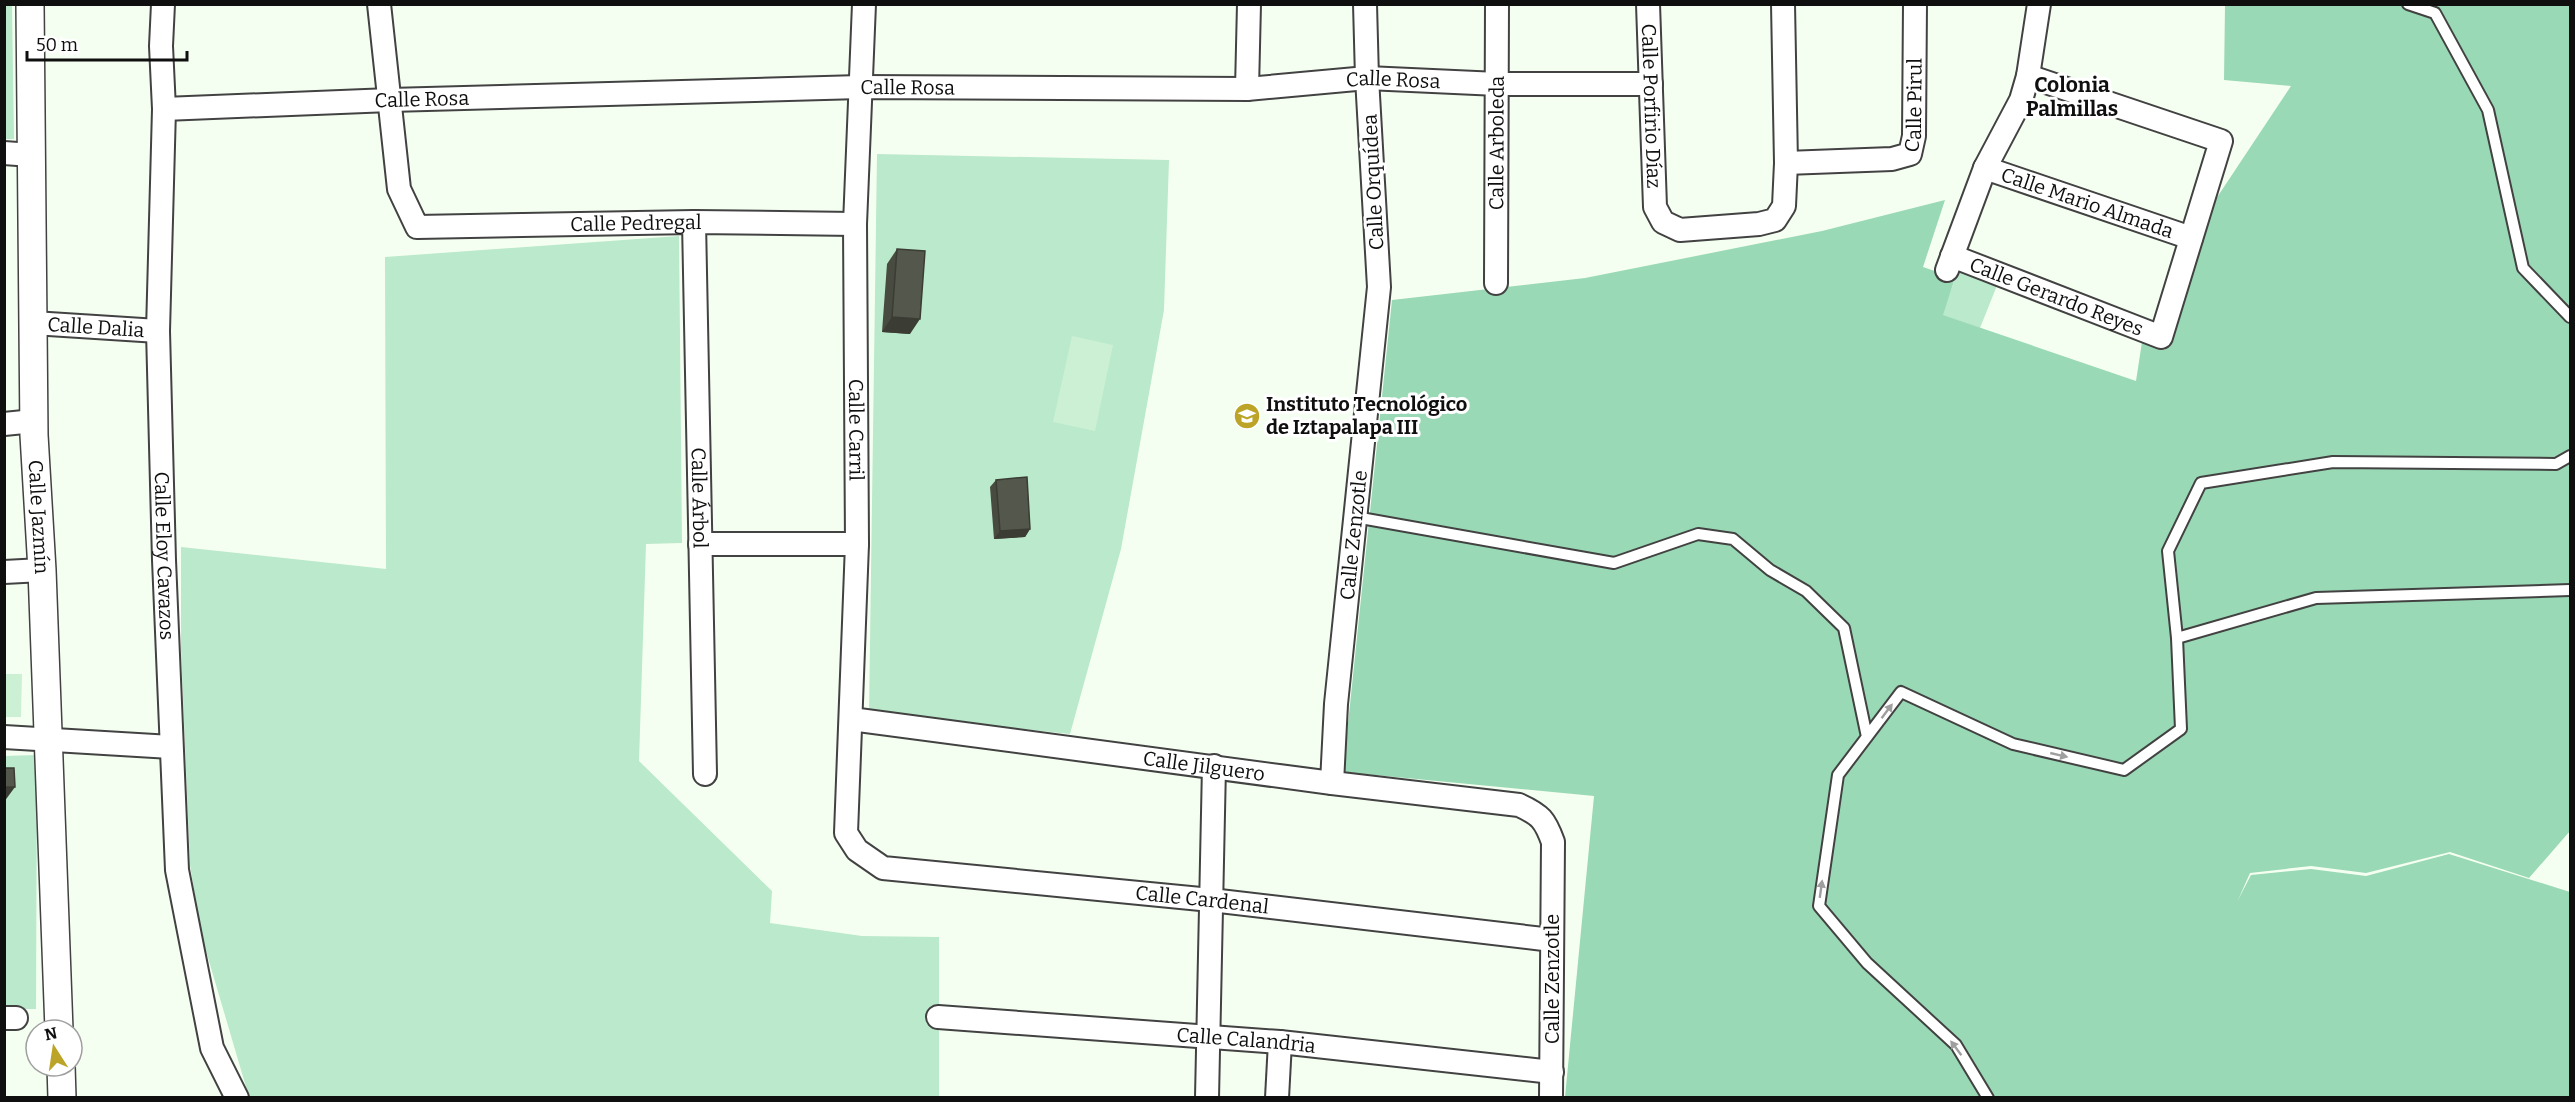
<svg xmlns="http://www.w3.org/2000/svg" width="2575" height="1102" font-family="Bitter,serif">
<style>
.green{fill:#bbe9cb}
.forest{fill:#9ad9b5}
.pitch{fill:#ccf0d4}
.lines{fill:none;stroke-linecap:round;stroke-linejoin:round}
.service-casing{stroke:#424242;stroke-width:14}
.minor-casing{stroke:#424242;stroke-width:26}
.tertiary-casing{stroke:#424242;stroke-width:30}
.service{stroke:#fff;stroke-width:10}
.minor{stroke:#fff;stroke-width:22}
.tertiary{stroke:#fff;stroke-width:27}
.wall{fill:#484b40}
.shaded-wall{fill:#3b3d34}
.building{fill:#54574b;stroke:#3b3d34;stroke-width:1.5}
.oneway{fill:#9f9f9f}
.labels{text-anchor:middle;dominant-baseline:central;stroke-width:6;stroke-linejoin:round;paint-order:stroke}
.street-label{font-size:20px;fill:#0f0f0f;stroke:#fff}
.poi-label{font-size:20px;font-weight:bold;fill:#0f0f0f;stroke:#fff;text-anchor:start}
.neighbourhood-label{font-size:21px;font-weight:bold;fill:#0f0f0f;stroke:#fff}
</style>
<rect width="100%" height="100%" fill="#f5fff1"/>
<path class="green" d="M4,5H12L14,139H5Z
M877,154L1169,160L1164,310L1121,549L1070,734L869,713Z
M679,236L682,543L646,544L639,761L772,891L770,923L862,936L939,937V1097H249L201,934L190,865L181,650V547L386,569L385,257Z
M1958,271L1998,283L1980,328L1942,315Z
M37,755L36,1009H5L4,756Z"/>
<path class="forest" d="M2225,5H2570V584L2364,595L2570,590V831L2529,878L2450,852L2366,873L2311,866L2250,873L2238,900L2251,875L2311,869L2366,876L2449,854L2570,892V1097H1565L1594,796L1343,772L1392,300L1585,278L1822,231L1945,200L1923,267L1955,278L1943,315L2136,381L2142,342L2165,350L2196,229L2291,86L2224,80Z"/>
<path class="pitch" d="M1072,336L1113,345L1095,431L1053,422Z
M5,674H22L21,717H5Z"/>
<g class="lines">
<defs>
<path id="service" d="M2408,4L2435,13L2488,110L2523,268L2570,317
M1355,517L1614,563L1698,534L1733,539L1770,570L1806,591L1844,628L1867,737
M2177,638L2168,551L2201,483L2333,462L2556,464L2570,456
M1988,1098L1956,1045L1867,963L1819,906L1838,775L1901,692L2013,744L2124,770L2181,729L2177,638L2316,598L2570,590"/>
<g id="minor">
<path id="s1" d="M163,4L161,46L164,109L158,331L164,560L177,870L212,1048L237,1098"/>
<path id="s2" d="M379,4L399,189L417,227L694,222L855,224"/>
<path id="s3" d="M864,4L855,224L857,544L846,833L857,850L883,868L1211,900L1552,940"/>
<path id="s4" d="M1648,4L1655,207L1663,222L1680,230L1759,224L1775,220L1784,206L1786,163L1783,4"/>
<path d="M1247,89L1249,4"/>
<path id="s5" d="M164,109L390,100L860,87L1247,89L1367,78L1498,84H1651"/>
<path d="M4,153L31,155"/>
<path id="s6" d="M1786,163L1892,159L1910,154L1914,136L1915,4"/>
<path id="s7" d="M1985,168L2191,238"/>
<path id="s8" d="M694,222L705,774"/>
<path id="s9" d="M1952,256L2161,337L2221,141L2028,76"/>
<path d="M1947,270L1985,168L2021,100L2028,76L2039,4"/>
<path id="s10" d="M1496,283L1497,4"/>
<path id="s11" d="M33,323L158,331"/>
<path d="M4,424L34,421"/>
<path d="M700,544H857"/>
<path d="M4,572L42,570"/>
<path id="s12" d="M851,719L1332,783L1519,805C1541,815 1545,820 1553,842L1551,1098"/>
<path d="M4,737L171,747"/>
<path id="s13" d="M1332,783L1336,704L1379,287L1367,78L1365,4"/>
<path id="s14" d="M938,1017L1280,1042L1552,1072"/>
<path d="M4,1018H16"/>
<path d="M1207,1098L1214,766"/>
<path d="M1277,1098L1280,1042"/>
</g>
<g id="tertiary">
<path id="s15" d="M30,4L34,435L42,570L59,1030"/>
<path d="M61,1066L62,1098"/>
</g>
</defs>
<use href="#service" class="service-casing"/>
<use href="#minor" class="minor-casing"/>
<use href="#tertiary" class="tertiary-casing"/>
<use href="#service" class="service"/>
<use href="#minor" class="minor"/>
<use href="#tertiary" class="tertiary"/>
</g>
<path class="wall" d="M897,249L910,334L882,332L887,264Z
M996,480L1030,529L1025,537L994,539L990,487Z"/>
<path class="shaded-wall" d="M892,317L920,319L910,334L882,332Z
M1030,529L1025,537L994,539L1000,531Z
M4,787H15L4,802Z"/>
<path class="building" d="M897,249L925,251L920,319L892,317Z
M1027,477L1030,529L1000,531L996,480Z
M4,768H14L15,787H4Z"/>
<defs><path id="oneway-solid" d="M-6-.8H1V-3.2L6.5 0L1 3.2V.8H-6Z" transform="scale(1.5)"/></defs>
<g class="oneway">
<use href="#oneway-solid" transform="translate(1887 711) rotate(-53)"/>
<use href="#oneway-solid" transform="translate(2059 755) rotate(13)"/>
<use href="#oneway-solid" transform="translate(1821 889) rotate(-82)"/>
<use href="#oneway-solid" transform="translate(1956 1048) rotate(-127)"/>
</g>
<defs>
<symbol id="school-disc" viewBox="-11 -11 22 22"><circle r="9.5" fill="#bca429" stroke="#fff"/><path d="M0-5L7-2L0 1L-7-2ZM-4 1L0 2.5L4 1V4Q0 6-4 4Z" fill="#fff"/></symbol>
</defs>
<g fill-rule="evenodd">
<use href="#school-disc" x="1232" y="401" width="30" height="30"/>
</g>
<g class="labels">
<g class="street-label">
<text stroke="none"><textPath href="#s5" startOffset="1230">Calle Rosa</textPath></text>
<text stroke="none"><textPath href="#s5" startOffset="744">Calle Rosa</textPath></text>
<text stroke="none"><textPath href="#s5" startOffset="258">Calle Rosa</textPath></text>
<text stroke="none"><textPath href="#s6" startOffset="174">Calle Pirul</textPath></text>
<text stroke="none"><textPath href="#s4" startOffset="102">Calle Porfirio Díaz</textPath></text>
<text stroke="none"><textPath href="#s10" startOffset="140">Calle Arboleda</textPath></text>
<text transform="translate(1373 182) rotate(-93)">Calle Orquídea</text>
<text stroke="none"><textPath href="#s7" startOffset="108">Calle Mario Almada</textPath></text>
<text stroke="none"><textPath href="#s2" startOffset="447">Calle Pedregal</textPath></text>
<text stroke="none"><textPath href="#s9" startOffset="112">Calle Gerardo Reyes</textPath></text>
<text stroke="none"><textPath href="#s11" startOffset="63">Calle Dalia</textPath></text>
<text stroke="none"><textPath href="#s3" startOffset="426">Calle Carril</textPath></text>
<text stroke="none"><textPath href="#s8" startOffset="276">Calle Árbol</textPath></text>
<text stroke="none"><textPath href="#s15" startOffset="513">Calle Jazmín</textPath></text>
<text stroke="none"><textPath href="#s13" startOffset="249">Calle Zenzotle</textPath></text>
<text stroke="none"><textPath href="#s1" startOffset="552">Calle Eloy Cavazos</textPath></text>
<text stroke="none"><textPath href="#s12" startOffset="356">Calle Jilguero</textPath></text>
<text stroke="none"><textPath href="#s3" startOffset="1202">Calle Cardenal</textPath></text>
<text transform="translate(1552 979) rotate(-90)">Calle Zenzotle</text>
<text stroke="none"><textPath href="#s14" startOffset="309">Calle Calandria</textPath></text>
</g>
<g class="poi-label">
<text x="1266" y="404">Instituto Tecnológico<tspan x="1266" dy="23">de Iztapalapa III</tspan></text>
</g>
<g class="neighbourhood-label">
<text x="2072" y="85">Colonia<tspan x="2072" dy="24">Palmillas</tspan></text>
</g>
</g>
<rect width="2575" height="1102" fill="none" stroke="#0f0f0f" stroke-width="12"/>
<g transform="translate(54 1048) rotate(348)"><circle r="28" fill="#ffffff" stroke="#9f9f9f" stroke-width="1.5"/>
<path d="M0-4.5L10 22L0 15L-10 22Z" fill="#bca429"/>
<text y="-9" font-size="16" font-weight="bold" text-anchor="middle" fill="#0f0f0f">N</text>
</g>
<path d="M27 51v9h160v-9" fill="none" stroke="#0f0f0f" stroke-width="3"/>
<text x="36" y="51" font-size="18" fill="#0f0f0f" stroke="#ffffff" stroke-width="4.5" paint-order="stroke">50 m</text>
</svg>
